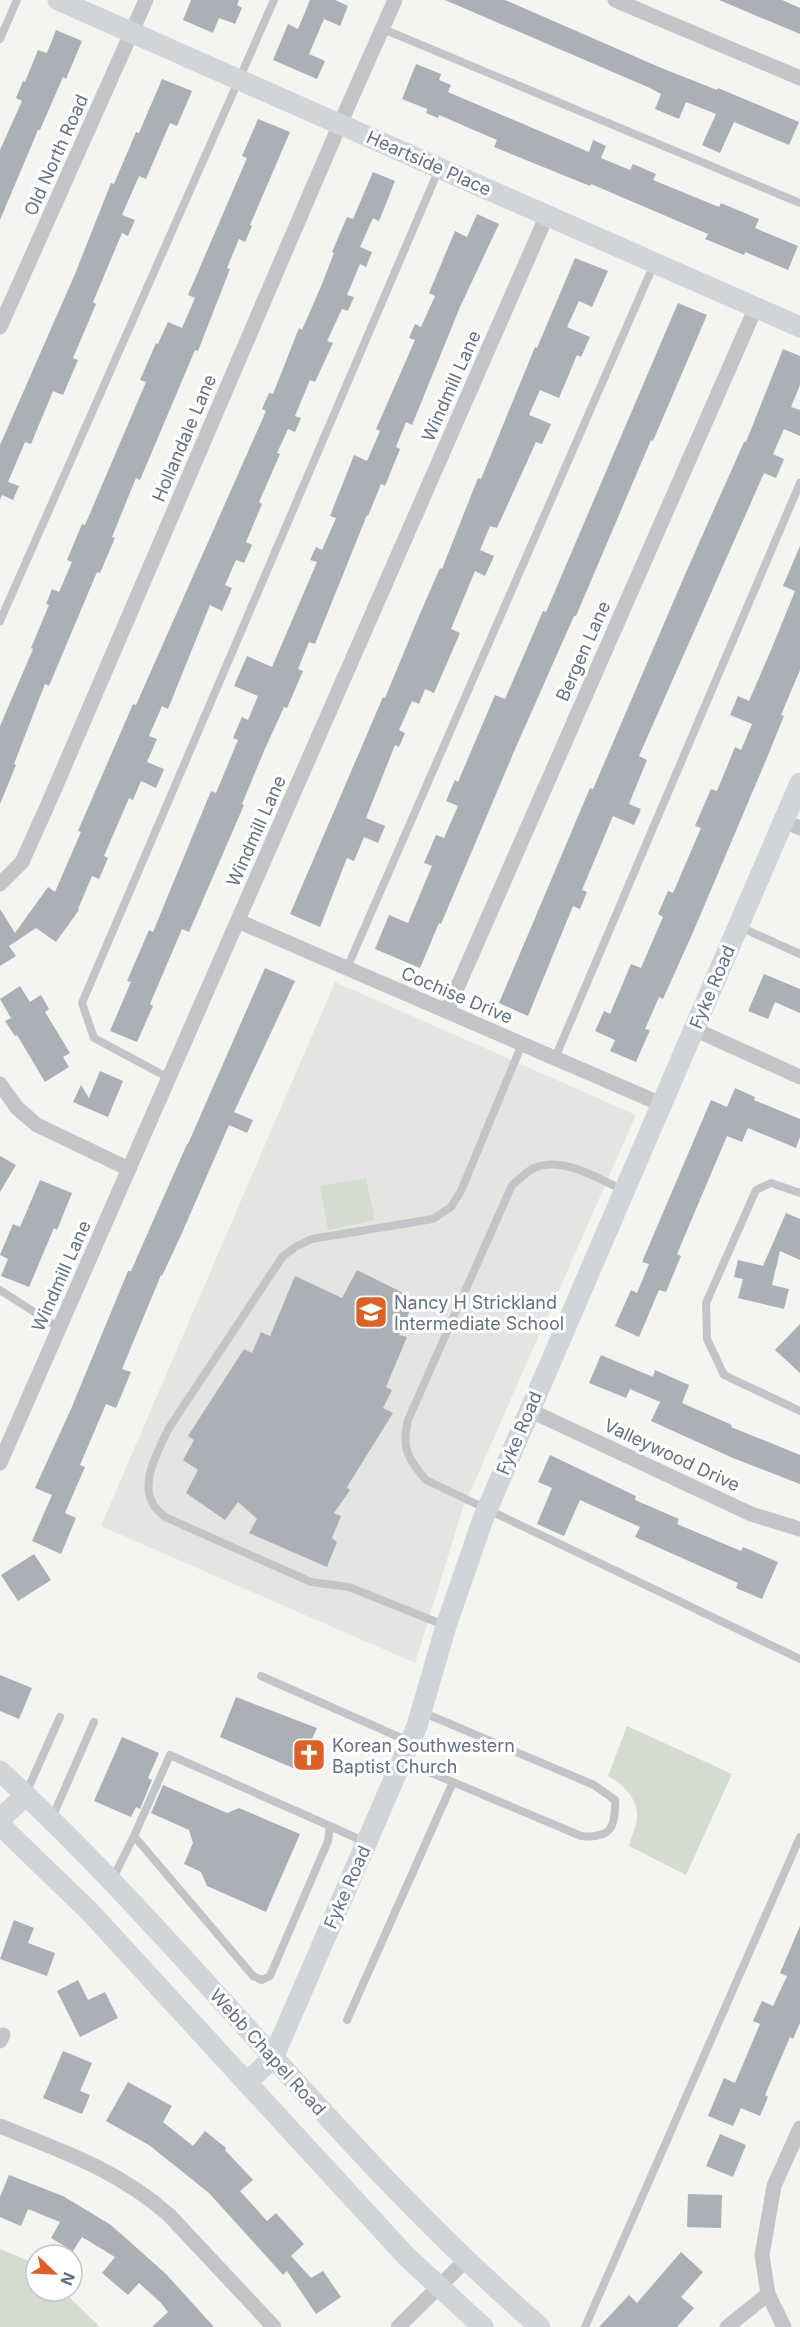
<svg xmlns="http://www.w3.org/2000/svg" width="800" height="2327" font-family="Inter,sans-serif">
<style>
.built{fill:#e4e5e3}
.green{fill:#d4dbd1}
.building{fill:#aab0b6}
.lines{fill:none;stroke-linecap:round;stroke-linejoin:round}
.lane{stroke:#c2c4c8;stroke-width:8}
.street{stroke:#c2c4c8;stroke-width:15}
.secondary{stroke:#d1d5da;stroke-width:21}
.labels{text-anchor:middle;dominant-baseline:central;stroke-width:6;stroke-linejoin:round;paint-order:stroke}
.street-label{font-size:18px;fill:#647180;stroke:#fff}
.poi-label{font-size:18px;fill:#647180;stroke:#fff;text-anchor:start}
</style>
<rect width="100%" height="100%" fill="#f4f4f0"/>
<path class="built" d="M335,982L636,1115L463,1508L415,1663L101,1526Z"/>
<path class="green" d="M366,1178L375,1220L328,1230L320,1186Z
M627,1726L732,1774L686,1875L629,1846C631,1837 638,1823 637,1813C636,1797 622,1783 608,1776Z
M0,2249L36,2264V2291H63L100,2327H0Z"/>
<path class="building" d="M191,0H239L237,5L242,8L235,24L219,18L213,33L183,20Z
M310,0H335L348,6L340,26L324,19L309,54L325,61L317,79L273,60L288,24L298,29Z
M445,0H505L659,67L717,90L718,88L799,122L789,145L734,122L720,153L702,145L716,114L686,102L679,119L655,109L661,94L650,88Z
M719,0H782L800,8V34Z
M56,30L82,41L66,79L63,77L40,130H38L0,220V150L22,101L16,98L23,81L25,82L38,50L47,53Z
M416,64L441,74L439,80L451,85L448,92L589,152L593,140L606,146L601,158L630,170L633,164L656,174L653,180L719,207L721,203L759,219L755,228L798,246L788,270L745,252L744,255L705,239L708,234L591,184L590,186L494,147L497,140L439,115L438,118L426,113L427,109L402,99Z
M162,79L192,91L177,126L170,123L146,179L139,176L122,215L135,220L128,236L122,233L93,302L96,304L73,358L78,360L63,395L53,391L31,444L25,442L8,482L19,486L13,500L2,495L0,500V445L75,274L111,183L114,184L136,132L139,133Z
M258,119L290,132L250,225L252,226L245,242L239,239L227,268L230,269L198,351L195,350L140,480L136,478L112,537L115,538L100,573L97,572L49,686L45,684L14,764L16,765L0,804V726L33,649L31,648L49,605L46,604L52,589L59,592L72,562L67,560L82,524L85,525L146,382L140,380L156,343L158,344L168,322L182,328L195,298L188,295L247,158L242,156Z
M373,172L395,181L379,221L373,218L360,247L372,252L366,267L360,264L347,295L354,297L348,311L342,309L327,341L333,343L315,382L310,380L295,416L301,418L295,432L288,429L277,453L280,454L259,502L262,504L246,542L252,545L244,563L236,560L225,585L232,588L222,611L210,605L168,709L162,706L149,736L157,739L147,762L164,769L156,788L141,781L133,800L129,798L104,856L108,858L99,879L92,876L78,909L79,910L56,942L36,928L9,946L16,956L0,966V909L15,933L48,887L55,892L81,832L78,831L133,704L136,705L266,411L262,409L269,393L273,394L299,328L302,330L322,284L334,253L332,252L347,217L353,219Z
M477,214L499,224L460,307L412,425L406,422L396,447L400,449L385,486L381,484L368,516L367,515L315,644L309,642L298,669L303,671L287,708L284,707L264,751L242,804L244,805L189,932L182,929L150,1004L153,1006L137,1042L110,1031L131,982L127,981L149,930L153,932L211,791L216,793L238,740L233,738L242,717L248,720L258,696L234,686L247,656L272,667L317,562L310,560L316,547L322,550L336,518L330,516L354,455L367,461L380,431L376,429L415,340L409,338L415,324L421,327L435,296L429,293L455,231L467,237Z
M575,258L608,271L592,307L579,301L567,327L590,337L581,357L577,355L559,398L540,390L529,415L551,424L542,444L536,442L497,528L490,526L480,550L494,556L485,576L475,571L451,629L460,633L434,693L425,689L419,704L412,701L399,730L405,733L399,747L395,745L366,818L385,826L378,843L364,837L354,861L347,858L320,927L290,914L383,697L385,698L419,616L440,568L442,569L478,478L481,479L535,347L537,348Z
M678,303L707,315L653,441L651,440L576,616H574L516,747L441,924L439,923L420,968L375,949L389,915L408,923L432,866L424,863L436,835L444,838L458,806L446,801L455,780L458,782L495,695L505,699L543,611L546,612Z
M783,349L800,356V385L791,407L800,410V436L784,429L773,454L784,459L776,478L764,473L639,756L647,760L629,804L641,809L634,825L613,816L582,890L587,892L580,909L573,906L528,1016L499,1003L590,788L593,789L612,745L687,570L744,442H746Z
M800,546V670L781,715L784,716L766,760L694,930L663,999L659,997L645,1029L650,1030L636,1062L610,1051L615,1040L595,1031L604,1011L610,1014L631,964L641,968L663,917L658,914L668,891L673,893L701,828L695,826L711,789L717,791L735,747L741,750L752,724L730,715L738,696L749,701L771,650L795,591L783,586Z
M265,968L295,981L234,1112L253,1120L247,1133L229,1125L182,1233L162,1276L161,1275L122,1369L131,1372L116,1408L106,1404L80,1465L85,1467L65,1513L76,1518L61,1554L32,1541L52,1495L35,1488L71,1409L128,1271H131L187,1144H188Z
M764,974L800,989V1013L775,1002L768,1019L748,1011Z
M20,986L30,1002L41,995L49,1009L45,1012L70,1053L63,1057L69,1067L45,1082L17,1035L15,1036L5,1021L11,1018L0,999Z
M100,1071L123,1081L108,1117L73,1102L81,1085L89,1098Z
M735,1088L755,1097L754,1100L800,1119V1137L796,1148L748,1128L742,1142L727,1136L677,1254L681,1256L666,1292L659,1290L639,1337L615,1326L631,1290L637,1293L649,1264L642,1262L711,1100L727,1107Z
M0,1156L16,1165L0,1192Z
M40,1180L72,1193L57,1230L54,1228L29,1287L1,1276L8,1259L0,1255L13,1224L20,1227Z
M786,1213L800,1219V1260L780,1251L772,1285L789,1289L784,1309L738,1298L743,1279L734,1277L738,1260L763,1266Z
M357,1270L415,1299L399,1335L407,1337L386,1387L392,1390L383,1408L393,1413L347,1487L350,1490L334,1513L341,1516L332,1538L337,1542L327,1567L249,1533L257,1519L238,1502L225,1520L186,1493L198,1470L183,1460L194,1440L188,1436L244,1349L252,1353L261,1332L270,1336L295,1276L342,1298Z
M800,1324V1373L775,1350Z
M601,1355L653,1377L655,1370L689,1385L682,1403L732,1425L731,1427L800,1455V1484L733,1458L651,1421L660,1402L630,1389L626,1398L589,1383Z
M550,1455L636,1496L635,1500L679,1519L677,1524L741,1551L743,1547L778,1562L762,1599L736,1588L738,1583L635,1537L640,1527L580,1500L564,1536L537,1524L552,1488L538,1482Z
M34,1554L51,1580L18,1601L1,1575Z
M0,1675L32,1688L19,1719L0,1711Z
M236,1697L317,1728L298,1770L220,1737Z
M122,1737L159,1753L148,1778L152,1780L140,1809L136,1807L131,1817L94,1801Z
M163,1785L227,1813L239,1808L300,1834L266,1912L207,1886L201,1872L184,1864L193,1843L189,1830L151,1813Z
M14,1920L34,1928L28,1943L55,1953L47,1976L0,1959Z
M800,1926V2023L793,2039L790,2037L765,2095L768,2097L760,2116L741,2108L733,2126L708,2116L724,2078L735,2083L760,2024L753,2021L762,2001L773,2006L787,1976L780,1973Z
M78,1980L88,2000L105,1992L118,2018L80,2037L57,1991Z
M63,2051L92,2063L80,2091L90,2095L82,2114L43,2098Z
M128,2082L172,2106L163,2122L193,2146L205,2131L226,2148L225,2150L253,2180L240,2191L267,2221L276,2213L304,2244L291,2256L311,2278L323,2271L341,2297L316,2314L287,2271L283,2275L209,2193L149,2145L106,2121Z
M720,2134L746,2145L733,2177L706,2166Z
M9,2175L63,2196L111,2225L166,2274L214,2327H152L168,2312L160,2302L139,2283L128,2295L102,2273L115,2257L82,2237L73,2251L51,2238L60,2222L28,2209L21,2226L0,2217V2197Z
M688,2194L722,2195L721,2228L687,2227Z
M681,2252L703,2272L681,2297L694,2308L677,2327H599L629,2295L637,2303Z"/>
<g class="lines">
<path class="lane" d="M383,29L800,203
M0,39L17,0
M0,621L274,0
M740,927L800,954
M347,968L654,264
M555,1058L800,483
M169,1078L94,1038L82,1003L439,169
M623,1190C597,1178 564,1156 534,1168C527,1171 519,1180 512,1185L408,1420C401,1448 408,1459 426,1480L800,1659
M800,1193L771,1183L756,1190L706,1303L707,1339L724,1375L800,1411
M0,1290L59,1328
M444,1625L349,1587L311,1582L165,1517C161,1513 154,1508 152,1502C141,1479 159,1449 169,1428L283,1256L297,1246L312,1239L433,1219L451,1207L461,1191L522,1044
M261,1676L408,1741
M403,1761L581,1836C610,1839 616,1828 615,1800L594,1785L422,1712
M26,1793L60,1717
M52,1818L94,1722
M330,1826L365,1842
M112,1880L134,1836L170,1755L330,1826L328,1841L270,1976L262,1980L253,1976L134,1836
M347,2020L453,1782
M585,2327L800,1837"/>
<path class="street" d="M615,0L800,78
M0,327L146,0
M784,821L800,828
M0,884L22,862L49,802L340,124L395,0
M238,921L661,1104
M447,1011L756,307
M694,1029L800,1077
M0,1084L17,1108L37,1125L129,1169
M529,1410L751,1514L800,1529
M0,1463L547,215
M0,2041L3,2035
M0,2126C62,2151 118,2170 169,2215L274,2327
M398,2327L466,2260
M727,2327L768,2294
M784,2327L768,2294L762,2255L774,2186L800,2128"/>
<path class="secondary" d="M58,0L800,327
M0,1771C190,1946 344,2158 540,2327
M0,1819L26,1795
M0,1825L90,1912L407,2257L483,2327
M247,2082L273,2058L417,1726L446,1626L483,1519L800,783"/>
</g>
<defs>
<symbol id="school-square" viewBox="-11 -11 22 22"><rect x="-9" y="-9" width="18" height="18" rx="4" fill="#dd6127" stroke="#fff"/><path d="M0-5L7-2L0 1L-7-2ZM-4 1L0 2.5L4 1V4Q0 6-4 4Z" fill="#fff"/></symbol>
<symbol id="church-square" viewBox="-11 -11 22 22"><rect x="-9" y="-9" width="18" height="18" rx="4" fill="#dd6127" stroke="#fff"/><path d="M-1.2-6h2.4v3.5h3.3v2.4h-3.3V6h-2.4V-.1h-3.3v-2.4h3.3Z" fill="#fff"/></symbol>
</defs>
<g fill-rule="evenodd">
<use href="#school-square" x="352" y="1293" width="38" height="38"/>
<use href="#church-square" x="290" y="1736" width="38" height="38"/>
</g>
<g class="labels">
<g class="street-label">
<text transform="translate(56 155) rotate(-66)">Old North Road</text>
<text transform="translate(429 163) rotate(24)">Heartside Place</text>
<text transform="translate(451 386) rotate(-66)">Windmill Lane</text>
<text transform="translate(184 438) rotate(-67)">Hollandale Lane</text>
<text transform="translate(583 651) rotate(-66)">Bergen Lane</text>
<text transform="translate(256 831) rotate(-66)">Windmill Lane</text>
<text transform="translate(712 987) rotate(-67)">Fyke Road</text>
<text transform="translate(457 995) rotate(23)">Cochise Drive</text>
<text transform="translate(61 1276) rotate(-66)">Windmill Lane</text>
<text transform="translate(519 1433) rotate(-67)">Fyke Road</text>
<text transform="translate(672 1455) rotate(25)">Valleywood Drive</text>
<text transform="translate(347 1887) rotate(-66)">Fyke Road</text>
<text transform="translate(268 2052) rotate(48)">Webb Chapel Road</text>
</g>
<g class="poi-label">
<text x="394" y="1302">Nancy H Strickland<tspan x="394" dy="21">Intermediate School</tspan></text>
<text x="332" y="1745">Korean Southwestern<tspan x="332" dy="21">Baptist Church</tspan></text>
</g>
</g>
<g transform="translate(54 2273) rotate(113)"><circle r="28" fill="#ffffff" stroke="#c1c6cc" stroke-width="1.5"/>
<path d="M0-4.5L10 22L0 15L-10 22Z" fill="#dd6127"/>
<text y="-9" font-size="16" font-weight="bold" text-anchor="middle" fill="#647180">N</text>
</g>
</svg>
